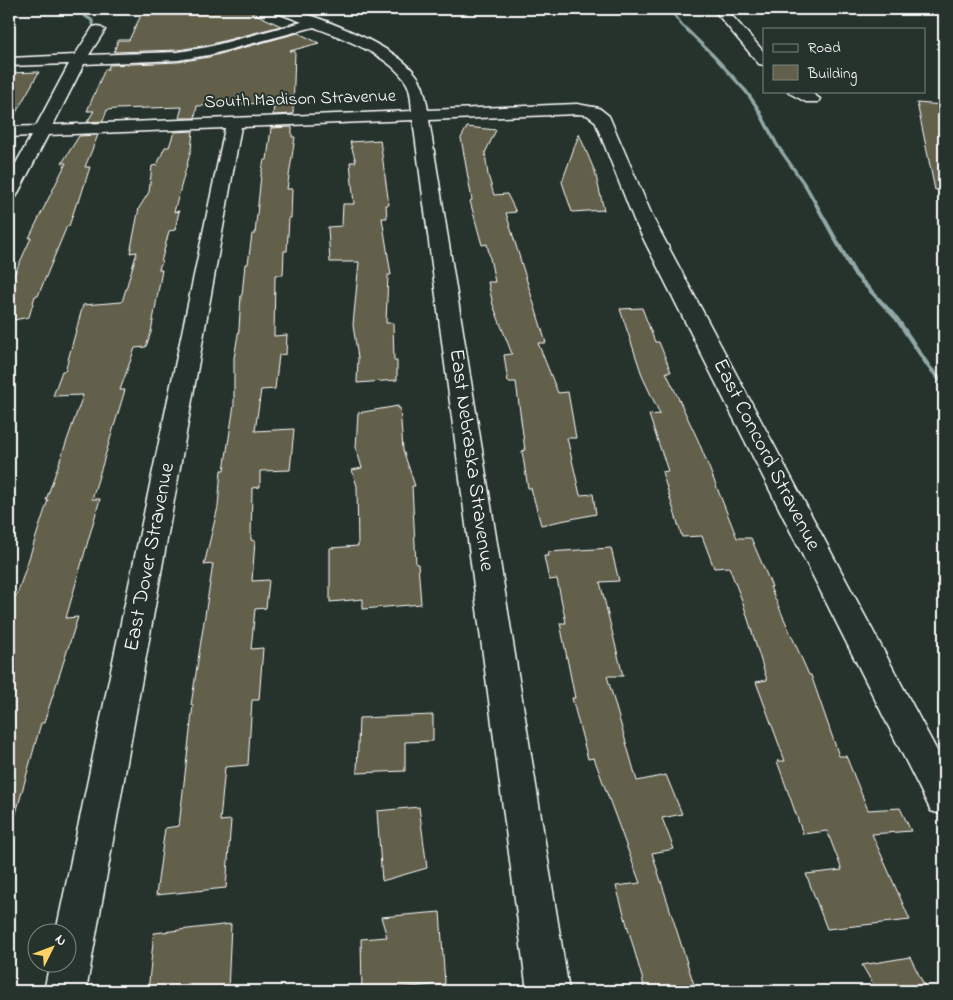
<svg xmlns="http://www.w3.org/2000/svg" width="953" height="1000" font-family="'Indie Flower',sans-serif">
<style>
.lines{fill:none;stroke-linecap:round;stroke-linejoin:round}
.stream{fill:#92a9a8;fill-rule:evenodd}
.building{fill:#625f4b;stroke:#fff}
.minor-casing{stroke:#fff;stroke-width:3}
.minor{fill:#26332d;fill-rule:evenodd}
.labels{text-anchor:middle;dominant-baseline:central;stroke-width:4;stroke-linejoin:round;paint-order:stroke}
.far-street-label{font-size:18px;fill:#fff;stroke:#26332d}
.street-label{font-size:21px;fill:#fff;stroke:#26332d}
</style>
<rect width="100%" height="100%" fill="#26332d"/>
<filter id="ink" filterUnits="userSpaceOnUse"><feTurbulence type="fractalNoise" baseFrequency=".02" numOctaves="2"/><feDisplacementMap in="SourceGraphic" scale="10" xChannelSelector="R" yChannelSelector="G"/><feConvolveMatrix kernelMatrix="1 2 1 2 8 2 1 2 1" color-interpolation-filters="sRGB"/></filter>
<g filter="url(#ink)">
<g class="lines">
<path class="stream" d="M72,9H76L93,19L96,29H94L90,21Z
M668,9H672L683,24L714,54L748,91L759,107L779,145L809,188L857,273L899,318L931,366L944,380V386L942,385L927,368L895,320L852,274L805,188L775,145L755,107L745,93L712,56L681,26Z"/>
</g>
<path class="building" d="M144,9H245L281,26L208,45L178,50L114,52L118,40H129Z
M298,33L319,43L290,51H295L293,114L273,115L274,104L267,103L197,106L195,118H179L182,107L116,109L107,110L103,121L87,122L94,111H87L105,69H108L109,65L178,62L209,57Z
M39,72L9,125V73Z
M917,103L944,105V189L935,190Z
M292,127V137H295L287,189H292L291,218H289L287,251H284L283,275H275L274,336L287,335L286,354L279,355L275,389L261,390L255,431L294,429L290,470L260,471V487L252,488L251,540L255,541L252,581L269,580L266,608L255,609L251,649L263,648L259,700H252L248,765L225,767L220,821L231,820L226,888L156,895L165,828L179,826L193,705H191L213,564L204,565L218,507L221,470H224L234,405V358L239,329L241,295H242L245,264H248L252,234H255L261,175L264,160H267L271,128Z
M467,127L496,130L485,153L488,175L494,195L507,194L516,212L506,213L546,343H538L558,393L568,392L576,438H567L580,495L593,494L596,514L541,525L531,488H528L522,451L525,450L516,382H508L504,355L512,354L493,305L488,282H495L487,244L482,245L470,201L472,200L461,138Z
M193,131L191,150L174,212L179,211L175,230L169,231L159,270H162L151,332L146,347L135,348L120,390H125L92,499H100L66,618L78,617L44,723H41L15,817L9,816V609L13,596L17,595L48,500H46L83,395L53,396L62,371H65L83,305L122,302L137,252L130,253L139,208L149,192L152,166L157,165L165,147H169L174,132Z
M579,134L595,172L604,210L572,212L562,182Z
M98,135L85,167H90L79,202H77L69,226H67L38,296H35L29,317L9,321V286L31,238H29L66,163H62L79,136Z
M380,140L389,205H386L387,218H382L391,275H388L386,323H393L394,361H397V380L357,383L358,358L353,325L359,262H330L328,227L342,226L343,204H354L350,162H356L350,142Z
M642,308L655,342H659L671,372H666L698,440L737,538H751L772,587H770L809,675H811L839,756H846L868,810L900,808L911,831L872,834L910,920L827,929L806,874L842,870L827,831L803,834L777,761H785L756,682L767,680L743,603L729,567L714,568L702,536L682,537L662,472L668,471L649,415L660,414L643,378L620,309Z
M398,406V408H400L403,450L415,486H412L416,564H418L421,604L363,609V599L330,602V548L358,546L357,486L352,470L362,468L356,448L358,413Z
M611,548L619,581L600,582L623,676H607L637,781L666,775L682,814L662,818L674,849L652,853L696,991H644L643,981L616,886L640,883L594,758L588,759L572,698H575L560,623H566L557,579L549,580L544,556H549L548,552Z
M433,715V741L405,742V771L357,773L359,718Z
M419,807L427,868L382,881L377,811Z
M440,912L445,984L362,991L361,939L387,937L381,917Z
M231,924L228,991H148L154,933Z
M910,957L927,991H877L862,965Z"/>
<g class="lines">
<defs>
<path id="minor" d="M274,9C280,9 287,8 293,10C325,19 392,45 413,71C424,83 425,95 428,110L577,104L599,108L609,116L654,220L944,764V815L931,811L634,220L595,121L587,115L577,114L429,120L569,991H527L413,120L241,127L86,991H44L50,962H68V932H56L225,128L48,135L18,193L16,197L9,198V176L31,136L9,137V127L36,126L69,64L9,66V58L75,55L93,27L98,26L105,30L89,55L178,52L208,47L302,22L275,12ZM314,27C342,38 392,56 407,84C411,91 411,102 412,111L53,125L84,64L178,60L209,55Z
M713,9H726L764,52V65L759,64Z
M788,91H809L820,99L818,102H806L791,94Z"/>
</defs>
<use href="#minor" class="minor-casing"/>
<use href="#minor" class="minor"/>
</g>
</g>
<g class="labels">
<g class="far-street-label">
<text transform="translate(300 100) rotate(-2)">South Madison Stravenue</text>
</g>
<g class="street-label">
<text transform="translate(766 455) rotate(63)">East Concord Stravenue</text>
<text transform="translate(471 460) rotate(82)">East Nebraska Stravenue</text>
<text transform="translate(150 557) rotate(-79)">East Dover Stravenue</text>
</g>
</g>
<rect width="953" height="1000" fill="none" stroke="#26332d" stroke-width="30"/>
<rect x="15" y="15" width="923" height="970" fill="none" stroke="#fff" stroke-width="2" filter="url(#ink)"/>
<rect x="763" y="28" width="162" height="65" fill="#26332d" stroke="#7d8581"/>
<rect x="773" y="44" width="25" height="8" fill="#26332d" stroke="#7d8581"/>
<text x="808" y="52" font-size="15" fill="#ffffff">Road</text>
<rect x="773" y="65" width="25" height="15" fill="#625f4b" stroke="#7d8581"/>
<text x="808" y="78" font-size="15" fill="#ffffff">Building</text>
<g transform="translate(52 948) rotate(48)"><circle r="24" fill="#26332d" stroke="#7d8581"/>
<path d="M0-4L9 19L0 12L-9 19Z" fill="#ffd166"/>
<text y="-8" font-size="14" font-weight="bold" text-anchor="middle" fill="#ffffff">N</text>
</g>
</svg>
